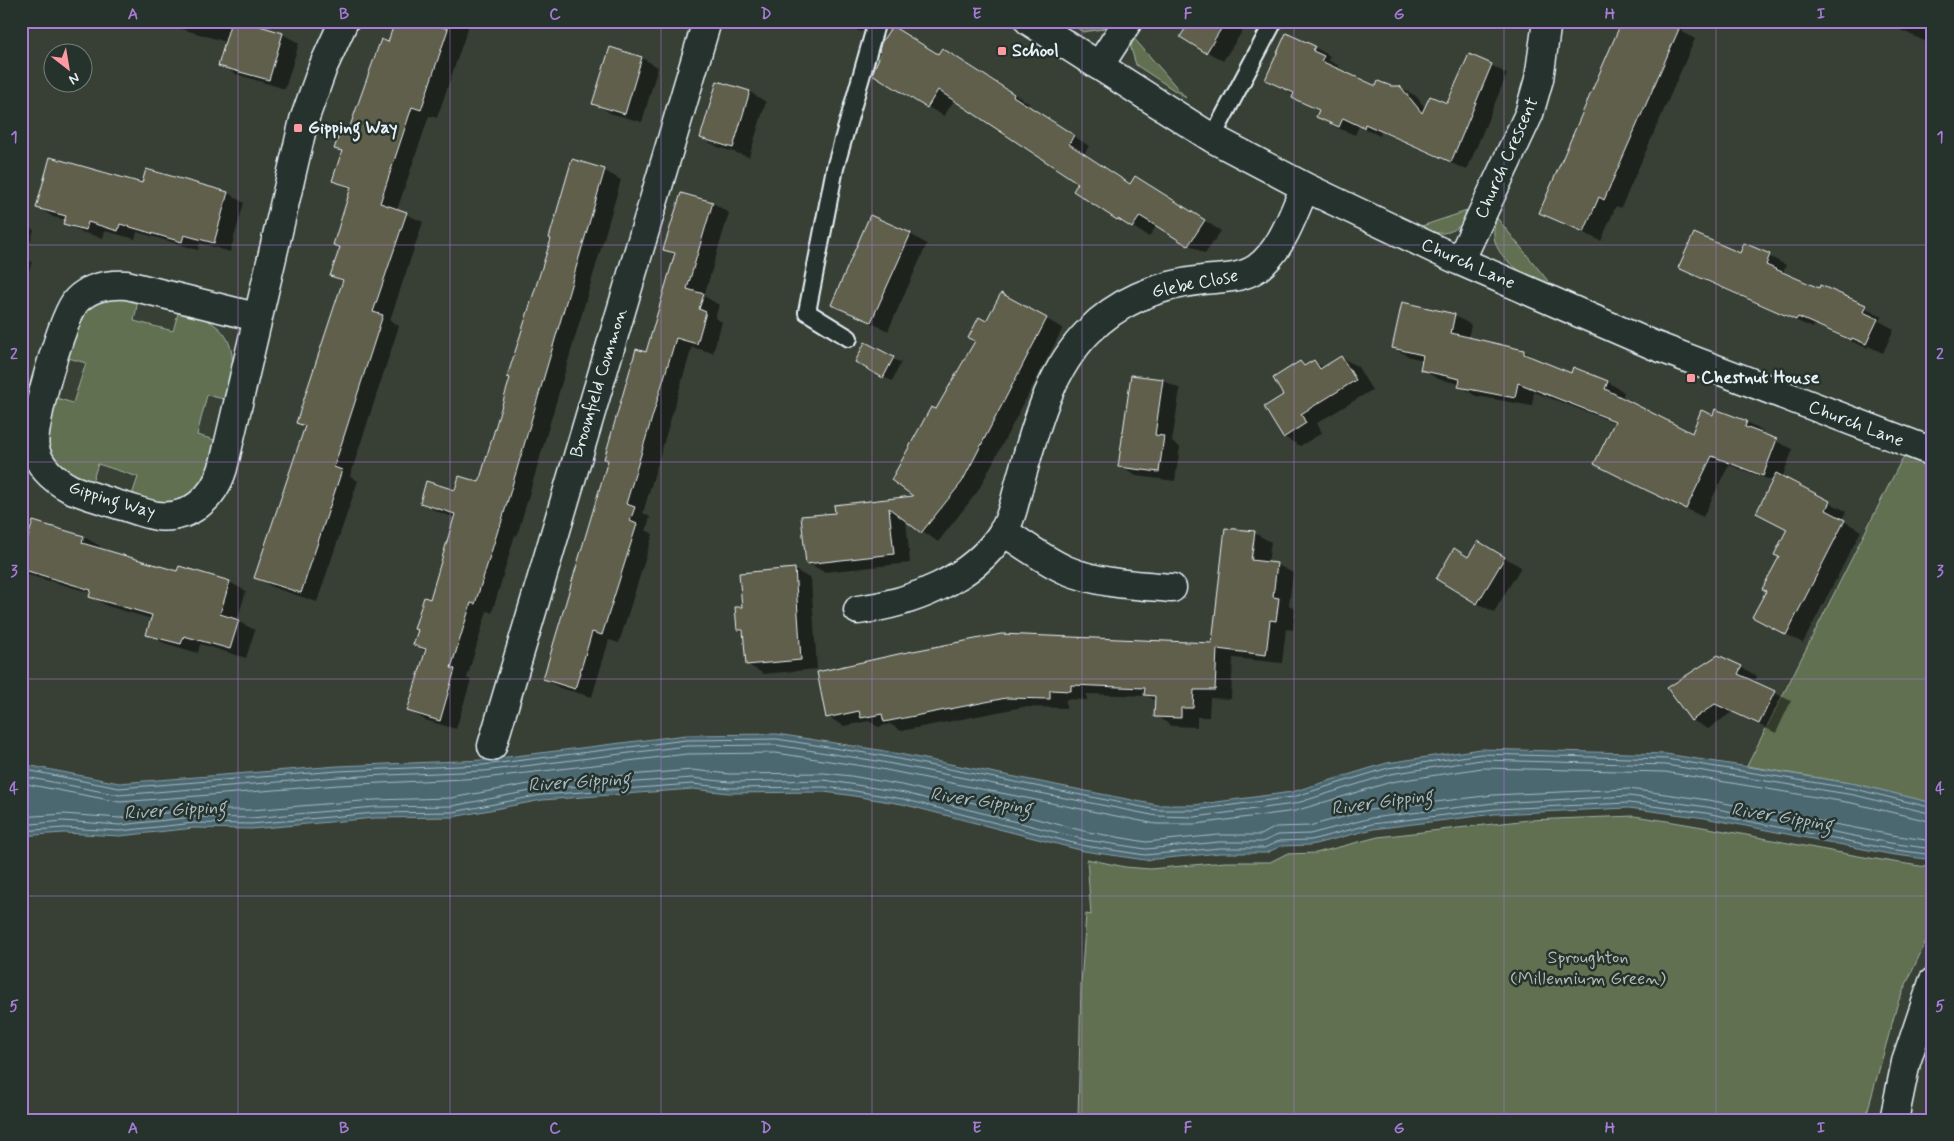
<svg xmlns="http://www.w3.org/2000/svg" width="1954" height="1141" font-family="Mynerve,sans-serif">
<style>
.green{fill:#606f51;stroke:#a4b0a4}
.water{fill:#4b6771;stroke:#8a9ea7}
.shadow{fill:#0007;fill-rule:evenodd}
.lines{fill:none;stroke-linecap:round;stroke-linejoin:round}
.shore{stroke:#a9bac2;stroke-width:1}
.building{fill:#615e4b;stroke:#e8f1f8}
.service-casing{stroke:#e8f1f8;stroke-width:20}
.minor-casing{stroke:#e8f1f8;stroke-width:31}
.tertiary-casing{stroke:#e8f1f8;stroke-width:31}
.service{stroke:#26332d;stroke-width:16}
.minor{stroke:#26332d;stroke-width:28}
.tertiary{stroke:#26332d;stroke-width:28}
.grid{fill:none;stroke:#a77bd6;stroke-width:1;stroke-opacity:0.55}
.poi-dot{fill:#ff9aa2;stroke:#26332d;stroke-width:2}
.labels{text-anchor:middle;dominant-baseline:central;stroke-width:5;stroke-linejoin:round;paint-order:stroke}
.poi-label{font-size:18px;font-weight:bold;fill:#e8f1f8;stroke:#26332d;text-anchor:start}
.street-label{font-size:18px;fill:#e8f1f8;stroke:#26332d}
.park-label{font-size:18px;fill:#b2bdb5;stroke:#26332d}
.water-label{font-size:19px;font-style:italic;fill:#a9bac2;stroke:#26332d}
.neatline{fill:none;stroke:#a77bd6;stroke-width:2}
.grid-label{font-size:16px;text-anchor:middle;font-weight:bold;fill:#a77bd6}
</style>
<rect width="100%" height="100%" fill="#384036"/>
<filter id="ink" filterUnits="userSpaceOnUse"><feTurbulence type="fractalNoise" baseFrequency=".02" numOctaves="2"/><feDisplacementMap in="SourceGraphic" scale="10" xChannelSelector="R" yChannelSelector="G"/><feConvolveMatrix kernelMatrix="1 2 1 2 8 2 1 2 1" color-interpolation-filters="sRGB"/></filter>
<g filter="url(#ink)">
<path class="green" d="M1066,21H1112L1102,29L1083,32Z
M1132,36L1186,98L1136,65L1131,48Z
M1476,208C1456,234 1447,238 1416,228Z
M1497,218L1552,286C1525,276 1482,255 1497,218Z
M106,295L138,300L134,321L173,331L179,310C235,324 238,349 228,400L207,395L197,435L218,441C212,465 200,503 169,504C157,505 143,500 131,498L138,477L98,464L91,485C70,478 49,463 46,440C44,427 50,410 53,397L73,403L86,363L65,357L86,306Z
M1910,456L1933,464V803L1856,784L1747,766L1902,459Z
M1634,816C1734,830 1832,854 1933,868V926L1898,1002L1865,1120H1078L1081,984L1086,914L1091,915L1087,859L1125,867L1150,869L1225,862H1270L1286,854L1316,853L1378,837L1529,820Z"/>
<path class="water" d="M777,734L879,750L1157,805H1194L1292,792L1387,763L1480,749L1666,754L1856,784L1933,803V860L1889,854L1705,818L1629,808L1495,814L1373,829L1311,845L1281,846L1266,853H1220L1145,860L1084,851L902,804L848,795L824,792L729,793L693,789L542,800L453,817L375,818L251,829L194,828L120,836L64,833L21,836V764L119,783L338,766L483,760L686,735Z"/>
<path class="shadow" d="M155,21H239L282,34L299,43L285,89L236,74L219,65L226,42Z
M396,21H474V23L470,22L437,118L429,116L397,210L423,222L390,320L399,326L350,476L358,481L317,602L272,587L256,577L306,427L298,423L343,282L331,275L341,247L352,190L333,180L343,152L336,148L350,131Z
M830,21H866L862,32Z
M1192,21H1249L1223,61L1182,37Z
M1624,21H1686L1681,31L1695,39L1621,208L1616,206L1601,241L1540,212Z
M1881,21H1933V45Z
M1314,47L1330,56L1328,60L1339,66L1337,70L1377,87H1399L1416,96L1426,109L1448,105L1491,65L1507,74L1467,170L1381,132L1380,136L1359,126L1355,135L1333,126L1317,116L1319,111L1267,79Z
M611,48L642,58L658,67L642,122L610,113L594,103Z
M939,56L959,59L1030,104L1028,106L1089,146L1084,154L1131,185L1152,187L1221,231L1205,254L1157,225L1149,237L1075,191L1080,183L955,99L944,116L928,107Z
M750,92L766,102L749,157L718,147L701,138Z
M573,161L605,171L621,180L517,536L515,535L492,613L487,611L467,678L471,680L456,729L425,720L408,710L426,652L415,645L456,518L438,512L421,503L479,483Z
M143,184L228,193L244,203L230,252L200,243L198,250L137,232L135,239L105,231L103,238L81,232L65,223L66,220L53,217L37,207Z
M682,194L713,203L729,213L704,296L719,305L715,318L722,322L713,353L692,347L643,513L650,517L646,530L653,534L619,643L609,640L592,697L560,688L544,679L609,461L605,459L647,354L676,256L665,249Z
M21,223L34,230L25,258L32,262L25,282L21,281Z
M910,234L927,244L888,331L833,304Z
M1745,244L1786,265L1783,273L1820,290L1821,286L1882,316L1879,321L1894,329L1883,353L1868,346L1867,348L1814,325L1813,328L1696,277L1680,268L1740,255Z
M1001,295L1063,328L978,491L938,542L906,519L910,563L824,572L808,563L836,514L916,497L937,411Z
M1454,315L1471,325L1468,338L1524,351L1540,362L1572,374L1574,369L1608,382L1624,392L1622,399L1693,435L1714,416L1747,422L1763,432L1762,435L1793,449L1782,478L1846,511L1842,520L1861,531L1803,643L1770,626L1768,591L1788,529L1773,481L1729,465L1703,517L1612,472L1616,423L1534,392L1532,406L1476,396L1459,386L1460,384L1438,379L1421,369L1423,360L1410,357L1393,348Z
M866,344L901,363L892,381L856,362Z
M1341,357L1358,367L1372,390L1317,423L1322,433L1300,446L1284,437L1285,396L1300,363L1306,366L1314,362L1325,368Z
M1132,376L1163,380L1180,389L1172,442L1180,447L1175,481L1136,476L1120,466Z
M21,519L84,537L100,546L99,550L178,573L229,582L246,591L237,621L255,630L246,658L200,644L198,653L164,643L148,634L152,619L107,606L91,596L92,593L21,573Z
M1254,533L1271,542L1268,563L1276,564L1293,573L1289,605L1295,609L1293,630L1286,629L1282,663L1233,658L1231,699L1210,698L1209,717H1197V727L1172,726L1156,716V701L1148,696L1087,694V700L1066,699V708L1023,707L901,731L890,724L878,727L869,721L844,726L828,717L818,673L1213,644ZM1253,538H1255L1252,567L1249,566Z
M1495,552L1521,567L1494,612L1477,603L1469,558Z
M795,570L811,579L817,669L764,674L747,664L745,634L738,630L743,608Z
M1741,667L1757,676L1754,683L1791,701L1776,733L1732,712L1708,729L1692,720Z"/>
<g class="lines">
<path class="shore" d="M21,769L119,788L338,771L483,765L686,740L777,739L878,755L1157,810H1195L1293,797L1388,768L1481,754L1666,759L1855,789L1933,808
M21,776L119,795L339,777L484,771L686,746L776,745L877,761L1157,816L1195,817L1294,804L1390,774L1481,760L1666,765L1854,795L1933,814
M21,783L120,802L339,785L484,778L687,754L776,753L876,768L1156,824H1196L1295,811L1391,782L1482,768L1665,772L1852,803L1933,822
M21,817L63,814L120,818L193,810H251L374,800L451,798L540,782L692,770L730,774L824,773L851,776L907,786L1088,832L1146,842L1219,835H1261L1276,827L1309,826L1370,810L1493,795L1629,789L1708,800L1892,835L1933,841
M21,825L63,821L120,825L194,817L251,818L375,807L452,806L541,789L692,778L730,782L824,780L850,784L905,793L1086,840L1146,849L1219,842H1262L1278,835L1310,834L1371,818L1494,803L1629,796L1707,807L1890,843L1933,849
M21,831L64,828L120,831L194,823L251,824L375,813L453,812L541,795L692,784L729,788L824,787L849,790L903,799L1085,846L1145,855L1220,848H1264L1279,841L1311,840L1372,824L1495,809L1629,803L1706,813L1889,849L1933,855"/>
</g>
<path class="building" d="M231,21H243L283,33L269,80L218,66Z
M395,21H425L448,29L421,110L412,107L380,203L407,212L373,312L383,315L334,467L342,470L301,593L254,578L305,426L296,423L343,280L330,276L340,247L333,245L351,187L332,181L342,151L334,149L342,126L349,129L381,39L388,42Z
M1190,21H1226L1206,53L1180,37Z
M1622,21H1662L1679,29L1604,200L1599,197L1584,232L1539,213Z
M892,26L938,54L942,48L1014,94L1013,96L1074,135L1069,144L1130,184L1135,176L1205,220L1188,246L1140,216L1132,228L1118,219L1117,220L1073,191L1078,183L938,90L927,108L872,74L881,53L879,51L881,43Z
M1286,33L1315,46L1313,51L1324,56L1321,61L1376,86L1378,81L1391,86H1400L1422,113L1430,96L1447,103L1469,54L1492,64L1451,162L1365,124L1364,128L1343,118L1339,127L1316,117L1319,110L1292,98L1294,93L1265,80Z
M610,47L642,57L625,114L592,104Z
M717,81L750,91L733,148L700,138Z
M50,157L142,183L146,169L228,192L214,243L184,235L182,242L120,224L118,231L88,222L86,230L63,224L66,216L36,208Z
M572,159L605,169L500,527H499L475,604L471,603L451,668L455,669L440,721L407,711L426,649L413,645L418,630L414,629L424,597L430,599L455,514L420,503L426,481L455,490L459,476L479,482L510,378L507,377L551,239L549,238Z
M681,193L713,202L687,289L704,294L699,309L706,312L697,344L676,338L626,504L635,507L630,521L637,524L602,635L592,632L575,689L543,679L608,460L604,459L636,349L646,352L675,253L663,250Z
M870,215L911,233L871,322L831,305Z
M1694,233L1740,253L1744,243L1770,254L1766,265L1819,288L1820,285L1866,305L1863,312L1878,319L1866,344L1852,338L1851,340L1798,317L1796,320L1678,268Z
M1001,293L1047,318L962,482L921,533L889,508L894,554L806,564L801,516L835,513L834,505L913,496L891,480L931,407L936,409L975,341L968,338L979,317L986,321Z
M1402,302L1455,314L1451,333L1524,350V354L1571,373L1573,367L1608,381L1605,389L1692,433L1701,410L1713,415L1715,409L1747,421L1745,427L1777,439L1763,476L1712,456L1686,509L1646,490L1594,464L1615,421L1518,383L1515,398L1458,387L1460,379L1420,370L1423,355L1392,348Z
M865,342L894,357L883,378L855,362Z
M1341,356L1356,380L1301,414L1306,423L1283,438L1264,407L1283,395L1273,378L1300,361L1304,366L1314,360L1320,369Z
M1131,375L1163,379L1155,435L1164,436L1159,472L1118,467Z
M1776,473L1830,501L1826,510L1845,520L1786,635L1752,617L1766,591L1762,589L1779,557L1774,555L1787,529L1756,513Z
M33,521L84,536L82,543L177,571L179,566L230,581L220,614L239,620L230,649L184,636L181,644L146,635L152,615L89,597L91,590L21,569V560Z
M1225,528L1255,531L1251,560L1277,563L1273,597L1279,598L1276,621L1270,620L1266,655L1217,649L1215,690H1194L1193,708H1181V718L1154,717L1155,696L1144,695L1145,688L1071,685V691L1050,690V699L1006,698L884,722L882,714L861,718L859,711L826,718L817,672L903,653L1001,634L1212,643Z
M1478,541L1505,557L1477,604L1436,579L1454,548L1468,557Z
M795,568L801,660L746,665L743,630H737L735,607H742L739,573Z
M1718,655L1742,666L1738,674L1775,691L1759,724L1715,704L1691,721L1667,688Z"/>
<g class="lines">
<defs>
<path id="service" d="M1212,138L1274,21
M849,338L807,312L835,168L877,21"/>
<path id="minor" d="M1029,21L1212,138L1305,187L1460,261L1653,345L1933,452
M1099,66L1128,21
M1460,261L1529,114L1539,79L1547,21
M256,317L127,285C109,284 91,286 77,300C63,314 30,428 35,448C39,468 54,480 71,489C87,495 103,500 119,505C131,508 144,514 157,516C189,520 214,498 223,468L304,120L323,67L344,21
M1003,531C1024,545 1044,560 1066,570C1100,584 1136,585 1172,588
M858,610C912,603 972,580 1003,532C1013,516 1016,495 1021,478C1036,426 1049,372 1088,332C1119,300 1159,285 1203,280C1221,278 1241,279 1257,268C1282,250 1293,214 1305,187
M492,746L707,21"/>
<path id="tertiary" d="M1894,1120L1906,1062L1933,982"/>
</defs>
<use href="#service" class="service-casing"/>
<use href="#minor" class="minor-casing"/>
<use href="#tertiary" class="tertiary-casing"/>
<use href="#service" class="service"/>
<use href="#minor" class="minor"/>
<use href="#tertiary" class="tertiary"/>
</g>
</g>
<path class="grid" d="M238,21V1120M450,21V1120M661,21V1120M872,21V1120M1082,21V1120M1294,21V1120M1504,21V1120M1716,21V1120M21,245H1933M21,462H1933M21,679H1933M21,896H1933"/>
<g class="poi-dot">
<rect x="997" y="46" width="10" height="10" rx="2.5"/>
<rect x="293" y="123" width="10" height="10" rx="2.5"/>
<rect x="1686" y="373" width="10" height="10" rx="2.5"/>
</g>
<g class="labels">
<g class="poi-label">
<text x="1012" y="51">School</text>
<text x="308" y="128">Gipping Way</text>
<text x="1701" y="378">Chestnut House</text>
</g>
<g class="street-label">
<text transform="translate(1507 158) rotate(-66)">Church Crescent</text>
<text transform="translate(1468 264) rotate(24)">Church Lane</text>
<text transform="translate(1195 284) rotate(-11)">Glebe Close</text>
<text transform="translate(599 383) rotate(-73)">Broomfield Common</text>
<text transform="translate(1856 424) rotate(21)">Church Lane</text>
<text transform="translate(112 500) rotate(17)">Gipping Way</text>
</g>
<g class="park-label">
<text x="1588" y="958">Sproughton<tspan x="1588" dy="21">(Millennium Green)</tspan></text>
</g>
<g class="water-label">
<text transform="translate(579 782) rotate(-4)">River Gipping</text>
<text transform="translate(981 801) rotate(8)">River Gipping</text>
<text transform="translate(1382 802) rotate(-8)">River Gipping</text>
<text transform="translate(175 810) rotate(-4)">River Gipping</text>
<text transform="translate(1782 817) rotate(9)">River Gipping</text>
</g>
</g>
<rect width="1954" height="1141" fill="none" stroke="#26332d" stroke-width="55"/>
<g transform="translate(68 68) rotate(149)"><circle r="24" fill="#26332d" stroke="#747f7e"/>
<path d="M0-4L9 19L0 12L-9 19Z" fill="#ff9aa2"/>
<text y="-8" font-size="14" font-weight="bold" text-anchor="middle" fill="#e8f1f8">N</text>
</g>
<rect x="28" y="28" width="1898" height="1086" class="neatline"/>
<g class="grid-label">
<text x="133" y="19">A</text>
<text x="344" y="19">B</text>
<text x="555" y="19">C</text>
<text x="766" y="19">D</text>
<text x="977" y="19">E</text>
<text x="1188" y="19">F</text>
<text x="1399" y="19">G</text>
<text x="1610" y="19">H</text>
<text x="1821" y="19">I</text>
<text x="14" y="142">1</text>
<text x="1940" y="142">1</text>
<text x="14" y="359">2</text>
<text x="1940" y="359">2</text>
<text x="14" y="576">3</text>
<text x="1940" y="576">3</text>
<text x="14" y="793">4</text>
<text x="1940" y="793">4</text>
<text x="14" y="1011">5</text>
<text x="1940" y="1011">5</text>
<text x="133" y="1133">A</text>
<text x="344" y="1133">B</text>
<text x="555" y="1133">C</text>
<text x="766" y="1133">D</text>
<text x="977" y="1133">E</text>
<text x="1188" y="1133">F</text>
<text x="1399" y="1133">G</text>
<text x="1610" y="1133">H</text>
<text x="1821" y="1133">I</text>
</g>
</svg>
